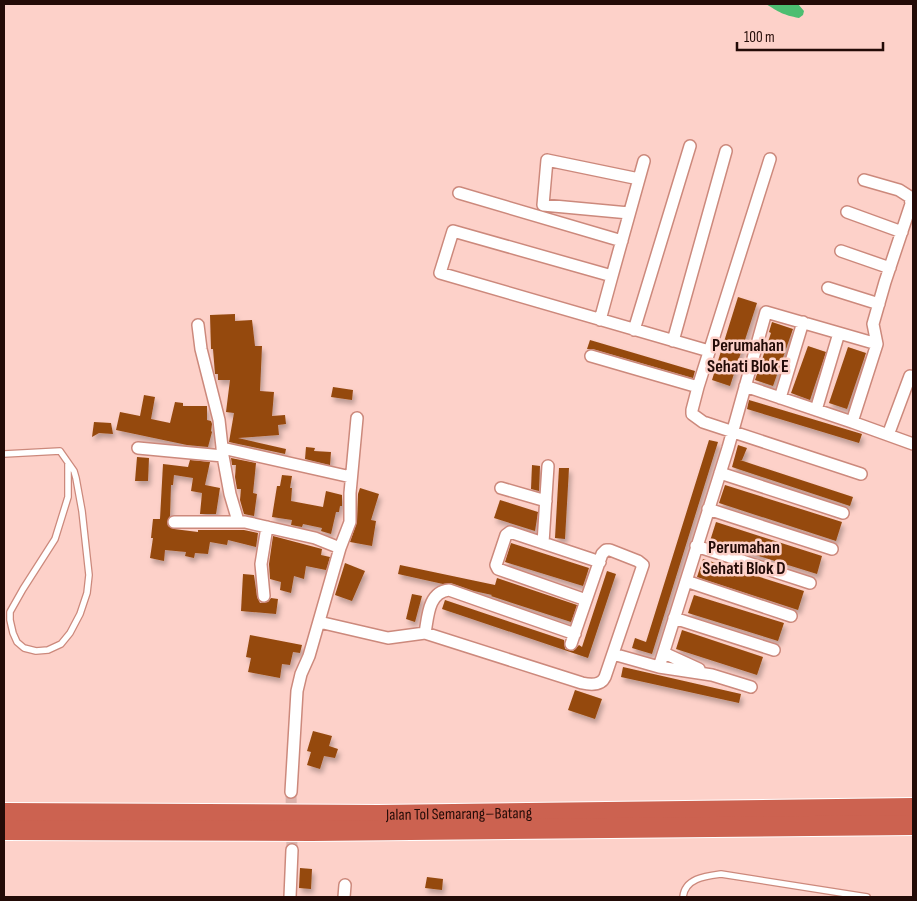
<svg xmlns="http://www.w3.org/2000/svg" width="917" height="901" font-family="'Sofia Sans Condensed',sans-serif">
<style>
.water{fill:#4cbe71}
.building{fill:#95480d;filter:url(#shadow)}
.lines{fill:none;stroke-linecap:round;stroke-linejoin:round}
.street-tunnel{stroke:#dcb3ac;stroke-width:11;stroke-dasharray:11 5.5;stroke-linecap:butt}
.lane-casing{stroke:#cc897c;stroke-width:8}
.street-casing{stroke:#cc897c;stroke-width:14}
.highway-casing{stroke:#fff;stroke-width:22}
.lane{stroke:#fff;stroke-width:5.5}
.street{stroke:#fff;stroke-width:11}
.highway{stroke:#cc6250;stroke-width:20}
.labels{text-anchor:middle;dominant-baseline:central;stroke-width:5;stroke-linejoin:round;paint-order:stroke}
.street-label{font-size:16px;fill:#230b07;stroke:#fdd1c9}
.neighbourhood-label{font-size:18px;font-weight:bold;fill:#230b07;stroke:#fdd1c9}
</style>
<defs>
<filter id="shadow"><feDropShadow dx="2.5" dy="4.5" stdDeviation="2.5" flood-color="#0004"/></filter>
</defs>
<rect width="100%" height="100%" fill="#fdd1c9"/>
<path class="water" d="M766,4H798L804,11L803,15L799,18C783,15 779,12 766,4Z"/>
<path class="building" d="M738,297L757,303L730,386L712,380Z
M235,314V321L252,320L255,346H262L260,391L274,392L272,416L285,415L286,424L278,425L279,435L238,438L286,449L285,454L229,442L234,413L226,412L230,380H218V374H215L213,349H211L210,315Z
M772,322L793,329L773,386L755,380L771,333L769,332Z
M590,340L695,371L693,378L593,349H587Z
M808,346L826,352L810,400L791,393Z
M848,347L866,353L847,409L829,403Z
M333,387L353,390L352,400L331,397Z
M144,395L155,397L151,419L170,423L175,402L183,403V406H207V420L211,421L212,424L211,431L212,432L208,447L187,445L116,430L120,412L140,416Z
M749,400L862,434L859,443L747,409Z
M94,422L111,423L113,434L99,433L92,437Z
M709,440L718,442L652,654L632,648L635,638L646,642Z
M738,445L747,448L742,460H740L853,497L850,506L732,467Z
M306,447L315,448L314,451L331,452L330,465L305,459Z
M137,457L149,458L148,481H135Z
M231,458L256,463L253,493L257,494L254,516L244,514L240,500L241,489H237L235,477L236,465H232Z
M190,460L210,462L205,485L220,488L216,514H200L202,493L191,491L193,478L174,475L173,485H171L170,516L167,522L168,526L174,529L198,532V530H244L258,533L256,547L228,540L227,545L210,542L208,554L195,553L194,558L185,556L186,552L165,550L164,561L150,558L153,538H151L153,519H160L163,464L188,467Z
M532,465L540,466L539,491L531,489Z
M559,468H569L565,539L555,538Z
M282,475L292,476L290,488H292L291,501L323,507L326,491L342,495V506H340L339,512H336L331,534L321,531L322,528L303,524L302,527L291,525L292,520L272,517L277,486H280Z
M725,485L842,522L836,541L719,503Z
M360,488L379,494L371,520L376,521L372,546L350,542L357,522L358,494Z
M500,500L538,512L535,531L494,518Z
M716,522L822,556L817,574L710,541Z
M273,536L322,549L321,555L330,557L326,570L306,566L304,579L294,576L291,593L280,590L281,582L270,579L269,564Z
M511,543L589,568L583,586L505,562Z
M703,559L804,591L798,610L697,577Z
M345,563L365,571L352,601L335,595Z
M400,565L495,585L497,578L577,605L571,622L491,596L492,595L474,591L451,583L443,584L398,574Z
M607,571L616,574L588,658L442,609L445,600L564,640L565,649L573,651L579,645L582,647Z
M243,574L254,575L257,597L260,603L268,602L271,598L278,599L276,614L241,611Z
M412,594L422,596L415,622L406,619Z
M694,595L784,623L778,641L688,613Z
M682,630L763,657L757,675L676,649Z
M250,635L302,645L300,653L293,652L290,665L282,664L280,678L248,672L251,658L246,657Z
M623,667L741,694L739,703L621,677Z
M575,690L602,699L595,719L568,710Z
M313,731L332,736L329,746L338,749L335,758L324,756L320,769L307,765L311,752L307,751Z
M300,868L312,869L311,889L299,888Z
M427,877L443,879L442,890L425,888Z"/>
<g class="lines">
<path class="street-tunnel" d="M291,792L292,850"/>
<defs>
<path id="lane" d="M4,454L60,451L74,471L76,478L82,511L89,575L87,593L80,614L70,633L61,644L48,650L36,651L24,648L17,642L13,633L10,620V612L23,589L55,539L68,497V464
M683,897C685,878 706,876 721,874L867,897"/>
<path id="street" d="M770,159L698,387L692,410V414L703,422L861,474
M644,161L612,276L453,231L440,273L709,351
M459,193L622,241
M847,212L902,232
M629,213L543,205L547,160L639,179
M841,251L890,268
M828,288L879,304
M600,320L612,276
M198,325L201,349L219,420L223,456L230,494L238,521
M634,330L690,146
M673,341L726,151
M591,356L698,387
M745,386L852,422L877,344L873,324L885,282L911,204L910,197L899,190L864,180
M780,398L803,322
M816,410L839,333
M852,422L913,444
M888,435L910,376
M138,448L223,456
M222,448L351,477
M720,473L843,513
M501,488L546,501
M708,509L832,549
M174,522H245L315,538L340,548
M543,543L548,466
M696,546L810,583
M686,581L791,616
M264,596L261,564L267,527
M586,600L498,569L496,565L506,535L510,532L600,562
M674,618L774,650
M319,622L388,638L425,633L582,683C591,685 601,686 605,677L643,565L638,561L610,550H606L602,554L571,644
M425,633C428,617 428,592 449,590L575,634
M664,653L699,669
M613,654L659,667L728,448L766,312L877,344
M659,667L712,675L751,687
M291,792L297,691L301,674L309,656L340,548L350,522V493L357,418
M290,897L292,850
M344,897L345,885"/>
<g id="highway">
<path id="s1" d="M4,813L378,815L913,808"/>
<path d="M4,830L312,831L913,825"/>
</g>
</defs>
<use href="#lane" class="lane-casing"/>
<use href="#street" class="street-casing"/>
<use href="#highway" class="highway-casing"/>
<use href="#lane" class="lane"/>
<use href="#street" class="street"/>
<use href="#highway" class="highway"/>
</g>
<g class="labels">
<g class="street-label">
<text stroke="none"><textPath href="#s1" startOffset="455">Jalan Tol Semarang–Batang</textPath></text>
</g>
<g class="neighbourhood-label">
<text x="748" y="345">Perumahan<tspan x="748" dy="21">Sehati Blok E</tspan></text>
<text x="744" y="547">Perumahan<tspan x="744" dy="21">Sehati Blok D</tspan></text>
</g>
</g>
<rect width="917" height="901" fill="none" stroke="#230b07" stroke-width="10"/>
<path d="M737 42v8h146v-8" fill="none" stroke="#230b07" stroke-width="2.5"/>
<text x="744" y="42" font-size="15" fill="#230b07" stroke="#fdd1c9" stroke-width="4" paint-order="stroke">100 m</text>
</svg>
